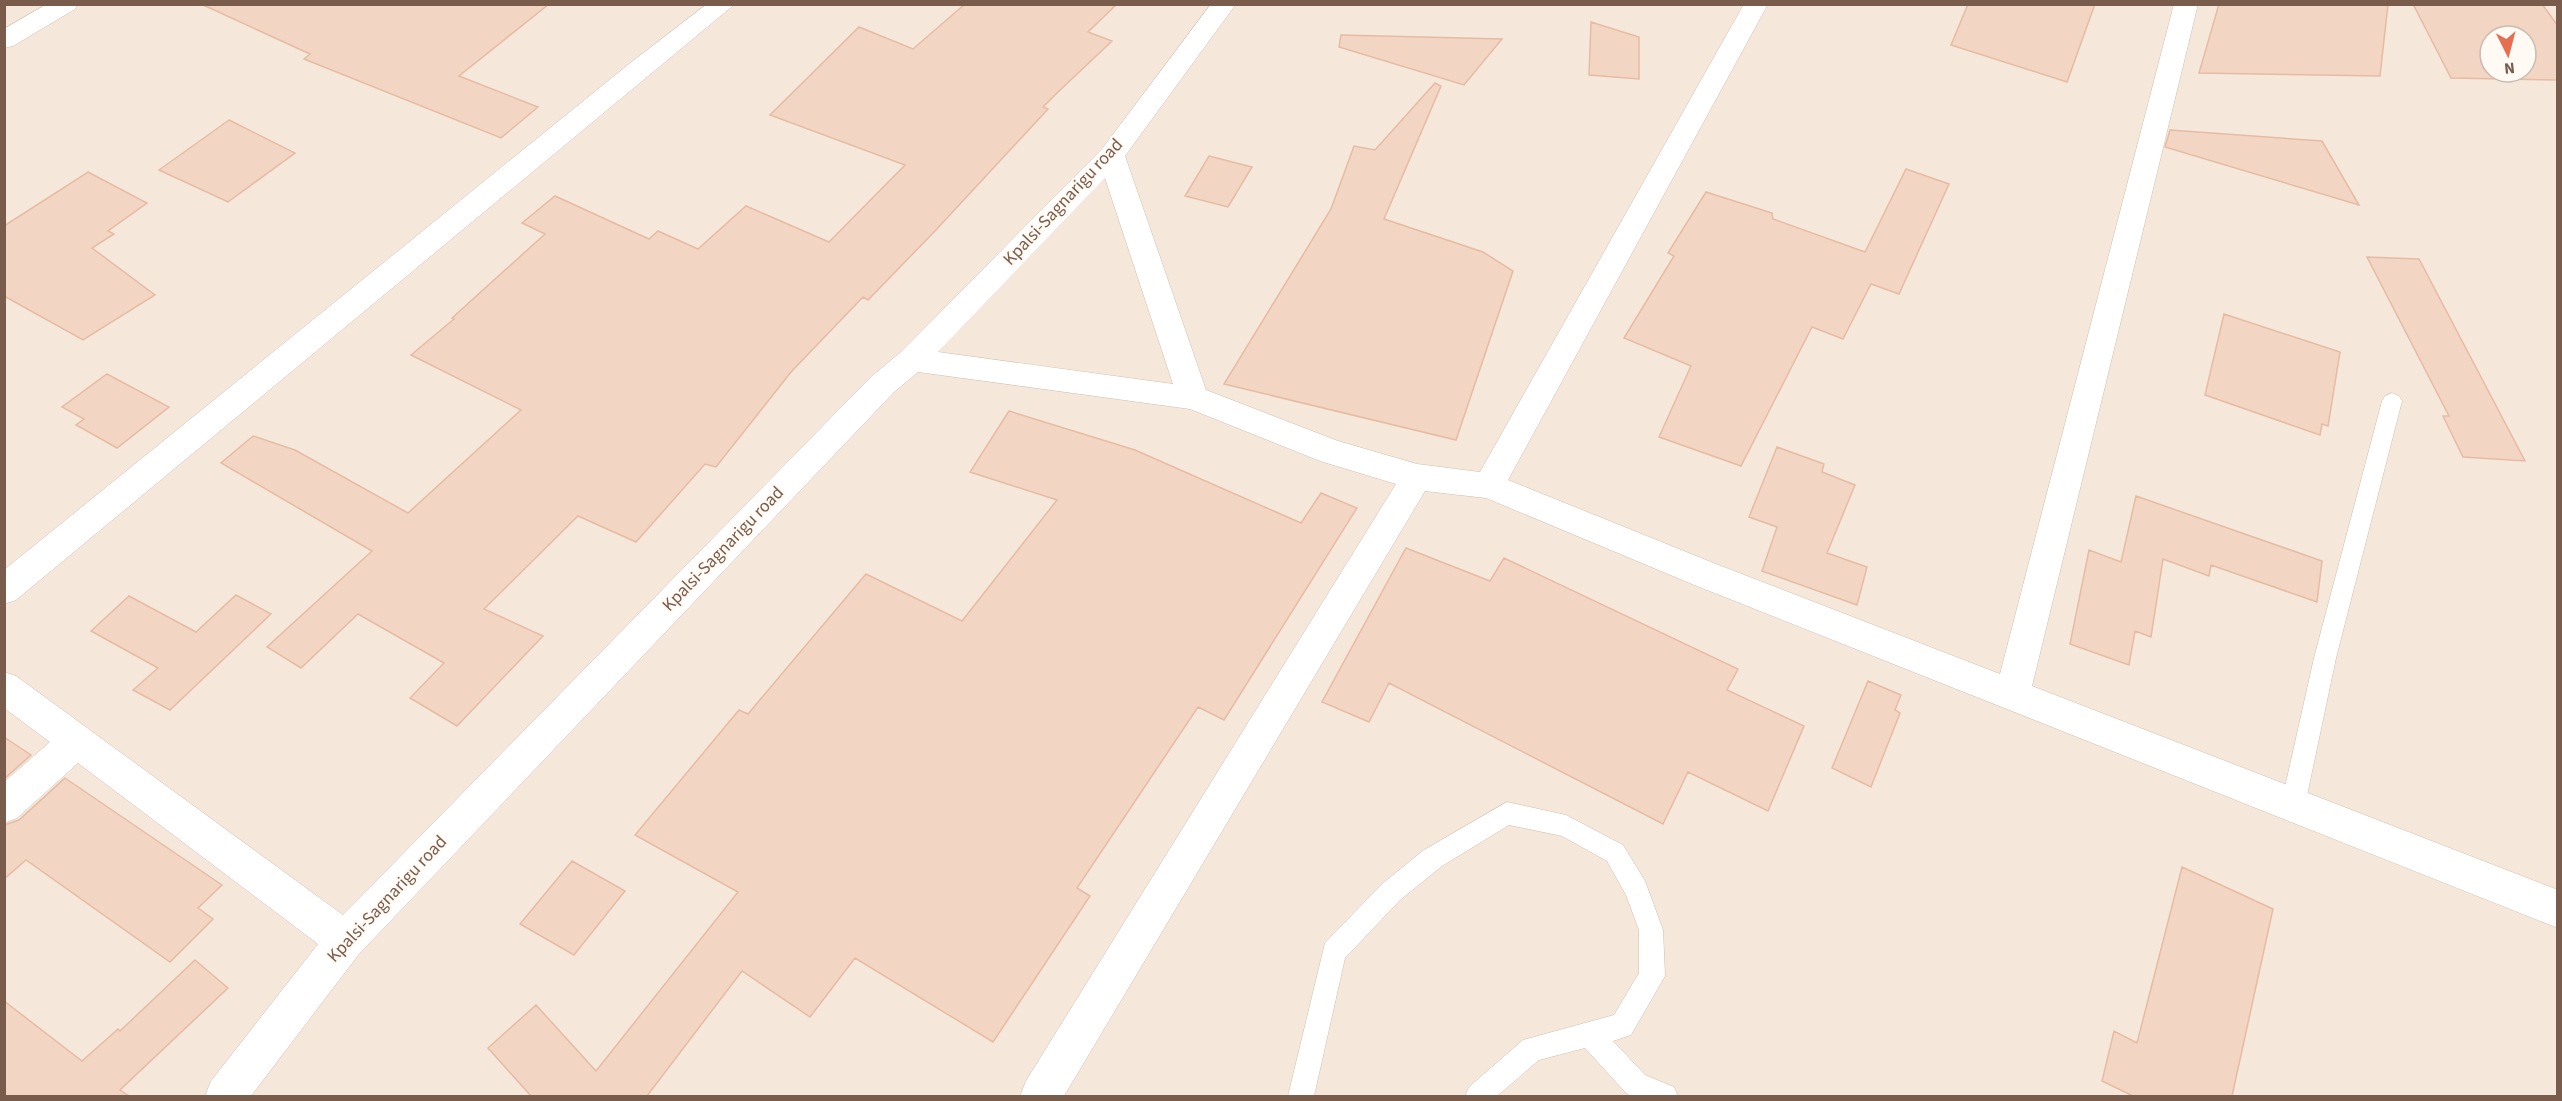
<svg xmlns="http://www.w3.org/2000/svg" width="2562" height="1101" font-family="'Source Sans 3',sans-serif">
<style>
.residential{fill:#f5e8da;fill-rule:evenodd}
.building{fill:#f3d5c3;stroke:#e6bba3;stroke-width:1.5;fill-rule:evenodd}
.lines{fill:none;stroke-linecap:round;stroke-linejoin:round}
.service-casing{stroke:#d1beb0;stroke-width:1}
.minor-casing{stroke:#d1beb0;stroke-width:1}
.service{fill:#fff;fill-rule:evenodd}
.minor{fill:#fff;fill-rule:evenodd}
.labels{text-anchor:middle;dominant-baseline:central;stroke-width:4.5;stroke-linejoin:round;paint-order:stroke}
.street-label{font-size:18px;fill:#7a5c4d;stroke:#fffaf3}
</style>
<rect width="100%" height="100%" fill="#fdf6ec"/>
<path class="residential" d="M5,5H2557V1096H5ZM2490,36H2526V72H2490Z"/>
<path class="building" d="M201,4H549L459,76L538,107L501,138L304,59L310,54Z
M965,4H1117L1088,32L1112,41L1057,93L1043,107L1048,109L935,231L868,300L863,297L791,372L716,467L705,464L636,542L578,516L484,609L543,636L457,726L410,698L444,663L358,614L301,668L267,647L372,551L221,463L253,436L295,450L408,513L521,410L411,355L454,319L452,318L545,234L522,223L555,196L649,239L658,231L698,249L746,206L829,242L905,165L770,115L859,27L913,49Z
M1968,4H2095L2067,82L1951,45Z
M2219,4H2388L2380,76L2199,73Z
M2413,4H2542L2558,26V80L2451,78ZM2490,36H2526V72H2490Z
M1591,22L1639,37V79L1589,75Z
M1341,35L1502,39L1464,85L1339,47Z
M1435,83L1441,86L1384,219L1483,252L1513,271L1456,440L1224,384L1331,209L1354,146L1375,150Z
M229,120L295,153L228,202L159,170Z
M2170,130L2322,141L2359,205L2165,147Z
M1209,156L1252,167L1228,207L1185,196Z
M1906,169L1949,184L1899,294L1871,284L1843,339L1812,327L1741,466L1659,437L1691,366L1624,338L1674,256L1668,253L1706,192L1772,213L1773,219L1865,252Z
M88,172L147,203L108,231L114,234L92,248L155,295L83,340L4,296V226Z
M2367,257L2419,259L2525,461L2463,457L2443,416H2449Z
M2224,314L2340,352L2328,426L2322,424L2320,435L2205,395Z
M107,374L169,407L117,448L76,425L84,419L62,407Z
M1009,411L1135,450L1301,523L1321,493L1357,508L1224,720L1198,707L1077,888L1090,896L993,1042L855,958L810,1017L742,971L647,1096H531L488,1048L536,1005L596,1071L738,892L635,835L739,710L748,714L866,574L962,621L1057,500L970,472Z
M1777,447L1824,464L1822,472L1855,485L1827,553L1867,567L1857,605L1762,571L1777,527L1749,517Z
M2136,496L2322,561L2317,602L2211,565L2209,576L2163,559L2151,637L2135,631L2129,665L2070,644L2089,550L2121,562Z
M1406,548L1490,581L1504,558L1738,669L1727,690L1804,726L1768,811L1688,772L1663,824L1389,683L1369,722L1322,702Z
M236,595L271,614L170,710L133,690L158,668L91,631L129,596L196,632Z
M1868,681L1901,695L1895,710L1900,713L1871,787L1832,768Z
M4,737L31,755L4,779Z
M65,778L222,885L198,908L213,919L170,962L26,860L4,879V825L19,820Z
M572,861L625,891L574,955L520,924Z
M2182,867L2273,909L2232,1096H2133L2102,1081L2114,1031L2137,1043Z
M195,960L228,988L120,1090L129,1096H4V1001L82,1061L118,1029L120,1031Z"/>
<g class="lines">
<defs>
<path id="service" d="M2392,393L2399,396L2402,401L2336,658L2305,805L2301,813L2293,816L2285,813L2281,805L2314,658L2382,401L2385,396Z
M1507,802L1566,815L1623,845L1645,881L1663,930L1665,976L1631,1035L1613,1041L1645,1075L1674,1087L1678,1096H1632L1627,1094L1585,1048L1539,1060L1497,1096H1465L1469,1087L1523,1040L1614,1015L1639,973V930L1626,895L1607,861L1562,836L1509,825L1442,866L1400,900L1345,958L1314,1096H1288L1325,943L1382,884L1424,850Z"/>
<path id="minor" d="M47,4H78L75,9L13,46L4,48V29Z
M707,4H735L16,600L4,604V570L629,64Z
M1211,4H1236L1125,156L1206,390L1338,441L1417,464L1480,472L1744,4H1768L1508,480L1716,564L2000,674L2174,4H2198L2032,686L2558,890V928L1692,584L1486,498L1425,491L1064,1096H1020L1026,1081L1396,484L1320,461L1190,409L918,372L894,392L359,954L251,1096H205L211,1081L318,944L78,763L17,818L4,823V782L50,742L4,708V672L16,676L343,915L872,376L901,352L1102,149ZM1105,178L1173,384L938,352Z"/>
</defs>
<use href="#service" class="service-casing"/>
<use href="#minor" class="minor-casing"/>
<use href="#service" class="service"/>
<use href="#minor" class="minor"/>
</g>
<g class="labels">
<g class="street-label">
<text transform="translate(1063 202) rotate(-47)">Kpalsi-Sagnarigu road</text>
<text transform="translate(723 549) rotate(-46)">Kpalsi-Sagnarigu road</text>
<text transform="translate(387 899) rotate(-47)">Kpalsi-Sagnarigu road</text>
</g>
</g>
<rect width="2562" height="1101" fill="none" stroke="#7a5c4d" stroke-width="12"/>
<g transform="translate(2508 54) rotate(174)"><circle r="28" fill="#fffaf3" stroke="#cabbb1" stroke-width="1.5"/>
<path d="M0-4.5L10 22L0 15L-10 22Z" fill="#e76f51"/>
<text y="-9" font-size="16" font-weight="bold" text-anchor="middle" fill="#7a5c4d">N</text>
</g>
</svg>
